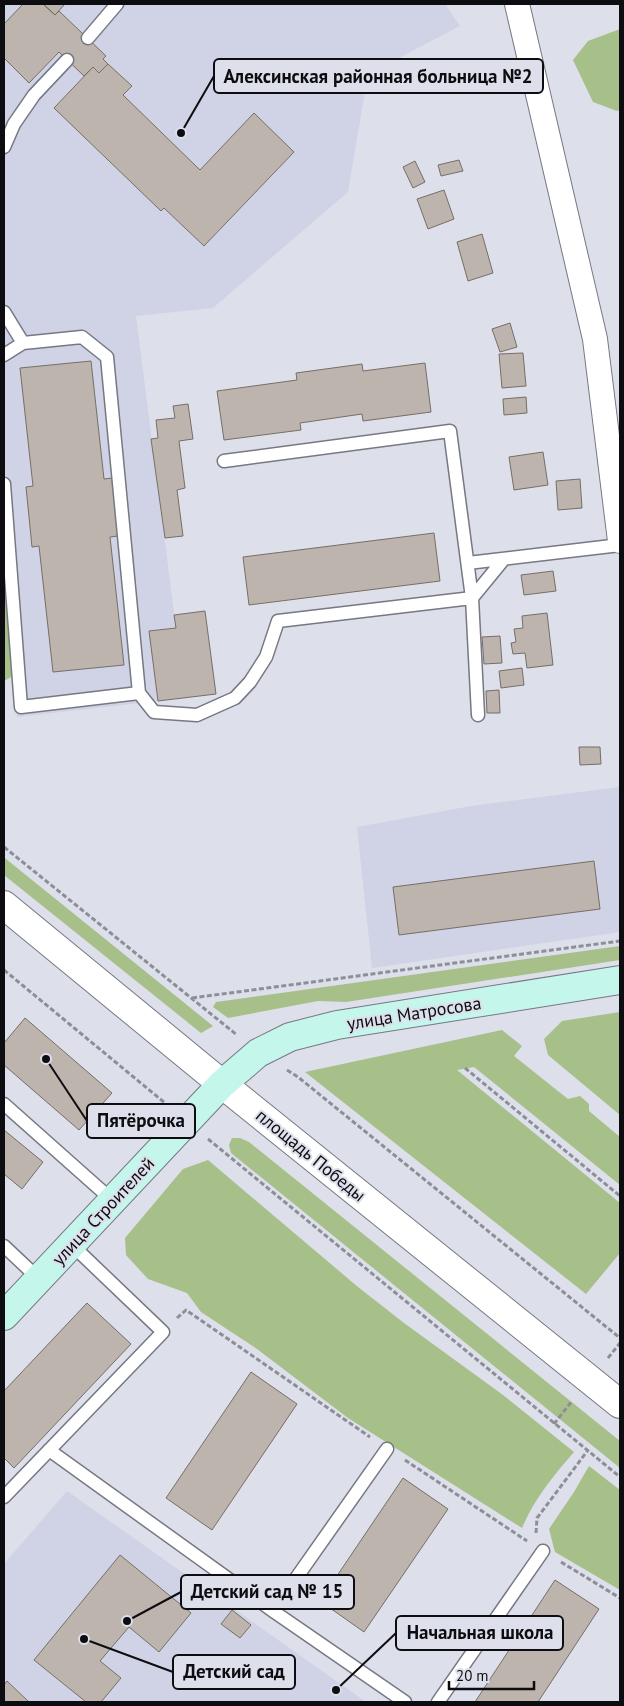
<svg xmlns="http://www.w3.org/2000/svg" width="624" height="1706" font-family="'PT Sans',sans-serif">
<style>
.built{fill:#cfd3e5}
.green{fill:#a7bf89}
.building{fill:#bdb5ad;stroke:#766e67}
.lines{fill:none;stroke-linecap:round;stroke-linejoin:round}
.service-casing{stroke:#767882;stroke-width:15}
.minor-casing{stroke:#767882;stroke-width:26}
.tertiary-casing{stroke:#767882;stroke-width:30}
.secondary-casing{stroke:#767882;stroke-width:30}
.path{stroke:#8d8f97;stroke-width:3;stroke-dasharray:5 2.5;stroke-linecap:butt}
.service{stroke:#fff;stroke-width:12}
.minor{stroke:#fff;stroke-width:24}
.tertiary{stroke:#fff;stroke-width:28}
.secondary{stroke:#c4f6ec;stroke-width:28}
.labels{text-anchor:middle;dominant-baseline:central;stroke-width:4;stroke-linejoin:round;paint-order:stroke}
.street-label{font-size:18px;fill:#0d0d11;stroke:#dddfea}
.leader{fill:none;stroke:#0d0d11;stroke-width:2}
.callout-dot{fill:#0d0d11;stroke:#dddfea;stroke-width:2}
.callout{fill:#dddfea;stroke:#0d0d11;stroke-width:2}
.callout-label{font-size:19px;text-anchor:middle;font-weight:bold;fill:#0d0d11}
</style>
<rect width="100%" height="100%" fill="#dddfea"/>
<path class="built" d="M4,4H445L460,26L368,74L348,192L213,308L136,316L176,628L149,631L158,701L17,717L4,573Z
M620,787V932L372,968L357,827L471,806Z
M67,1491L366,1702H4V1564Z"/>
<path class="green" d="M620,29V110L617,111L593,102L573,60L588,41Z
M4,573L13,676L4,681Z
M4,857L6,859L213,1026L201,1033L4,875Z
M620,946V960L346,1002L318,1001L228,1018L213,1007L216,1002Z
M620,1012V1115L548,1055L544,1039L562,1021Z
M502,1030L522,1046L514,1056L568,1099L580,1096L589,1104V1111L620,1137V1185L474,1067L457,1070L620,1203V1253L586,1294L305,1072Z
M232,1138H240L249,1142L620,1441V1468L231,1153L229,1145Z
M208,1160L358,1287L404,1323L503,1395L574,1452C554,1475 534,1499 522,1528L348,1418L257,1349L201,1312L187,1293L148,1279L126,1255L125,1238L183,1169Z
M589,1466L620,1490V1590L555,1552L549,1529L574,1492Z"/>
<path class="building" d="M23,4H43L55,15L59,11L106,56L103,59L108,64L99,73L93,67L84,76L59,52L29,83L4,58V24Z
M43,4H65L55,15Z
M108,64L132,86L123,95L200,170L254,113L294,152L204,246L164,208L161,211L54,108L93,67L99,73Z
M459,160L463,171L441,176L438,165Z
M415,161L425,182L413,188L403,167Z
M444,190L454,219L428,229L417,199Z
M482,234L493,273L468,281L457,242Z
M510,323L517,347L500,352L492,329Z
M523,353L526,386L502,388L499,354Z
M91,361L104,479L112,478L118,536L110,537L124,665L53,672L39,546L32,547L26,487L33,486L20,368Z
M425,363L431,412L363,421L362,414L300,423L301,430L224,440L217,391L297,380L296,373L362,364L363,371Z
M526,397L527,413L504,415L503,399Z
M188,404L193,439L179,441L185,488L177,490L183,536L165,538L151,439L158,438L156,420L175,418L173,406Z
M543,452L548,485L514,490L509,457Z
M580,479L582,508L558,510L556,481Z
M434,533L440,581L249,605L243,557Z
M553,571L556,591L524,595L521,575Z
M205,611L216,694L158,701L149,631L176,628L174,615Z
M547,613L553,665L527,668L525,653L513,654L511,643L516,642L514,629L523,628L522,616Z
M500,636L502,663L484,664L482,637Z
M522,668L524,685L501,688L499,671Z
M499,690L500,713H487L486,691Z
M579,747H600L601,764L580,765Z
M594,861L600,909L399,935L393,887Z
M25,1018L112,1093L79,1130L4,1065V1043Z
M4,1130L43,1162L22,1189L4,1174Z
M87,1303L131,1344L14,1468L4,1458V1391Z
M251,1372L297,1404L212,1530L166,1498Z
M403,1478L448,1509L364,1632L320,1601Z
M120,1555L191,1613L159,1652L129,1627L100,1661L121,1678L101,1702H86L34,1660Z
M555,1580L599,1609L538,1702H475Z
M232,1610L251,1625L240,1638L221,1624Z
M7,1681L29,1702H4V1685Z"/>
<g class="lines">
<defs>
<path id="service" d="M88,38L117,4
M4,147L14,124L34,95L67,60
M4,312L23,343
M4,355L23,343L82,337L107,357L139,693L21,707L4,484
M224,461L450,431L472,598L478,715
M468,563L620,545
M139,693L154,712L197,715L235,698L250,682L266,657L278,621L472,598L504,559
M4,1104L112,1200
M4,1246L39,1279
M49,1450L273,1611L405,1702
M4,1497L163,1332L71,1244
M273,1611L387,1449
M438,1702L543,1551"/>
<path id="minor" d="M517,4L595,339L620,541"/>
<path id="tertiary" d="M4,905L222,1084L620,1404"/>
<path id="secondary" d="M4,1316L222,1084L258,1053L290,1037L337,1025L620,980"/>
</defs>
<use href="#service" class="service-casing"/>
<use href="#minor" class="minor-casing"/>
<use href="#tertiary" class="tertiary-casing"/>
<use href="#secondary" class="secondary-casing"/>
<path class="path" d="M4,847L237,1035
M4,970L165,1103
M192,998L620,941
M465,1068L620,1196
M287,1070L298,1077L620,1338
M208,1139L620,1477
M177,1318L186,1310L370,1437
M608,1358L620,1343
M554,1424L572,1401
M405,1460L527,1541
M536,1533L537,1518L588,1450
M561,1562L620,1598"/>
<use href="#service" class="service"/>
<use href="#minor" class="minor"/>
<use href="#tertiary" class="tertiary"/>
<use href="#secondary" class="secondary"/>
</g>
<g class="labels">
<g class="street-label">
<text transform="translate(414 1013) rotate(-9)">улица Матросова</text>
<text transform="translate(311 1155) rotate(39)">площадь Победы</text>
<text transform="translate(103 1211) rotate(-47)">улица Строителей</text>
</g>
</g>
<path class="leader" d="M181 133L214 76M46 1059L87 1121M127 1621L181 1592M336 1690L396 1633M84 1639L173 1672"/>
<g class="callout-dot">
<circle cx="181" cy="133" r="5"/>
<circle cx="46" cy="1059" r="5"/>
<circle cx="127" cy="1621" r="5"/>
<circle cx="336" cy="1690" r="5"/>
<circle cx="84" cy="1639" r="5"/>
</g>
<g class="callout">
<rect x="214" y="59" width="329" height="34" rx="5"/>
<rect x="87" y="1104" width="108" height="34" rx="5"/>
<rect x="181" y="1575" width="173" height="34" rx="5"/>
<rect x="396" y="1616" width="167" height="34" rx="5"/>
<rect x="173" y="1655" width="122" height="34" rx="5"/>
</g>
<g class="callout-label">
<text x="378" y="83">Алексинская районная больница №2</text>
<text x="141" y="1127">Пятёрочка</text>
<text x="267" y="1598">Детский сад № 15</text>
<text x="480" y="1639">Начальная школа</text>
<text x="234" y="1678">Детский сад</text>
</g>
<rect width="624" height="1706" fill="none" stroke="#0d0d11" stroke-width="10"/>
<path d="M449 1681v8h85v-8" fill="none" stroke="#0d0d11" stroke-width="2.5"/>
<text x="456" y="1681" font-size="15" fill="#0d0d11" stroke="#dddfea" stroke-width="4" paint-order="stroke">20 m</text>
</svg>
